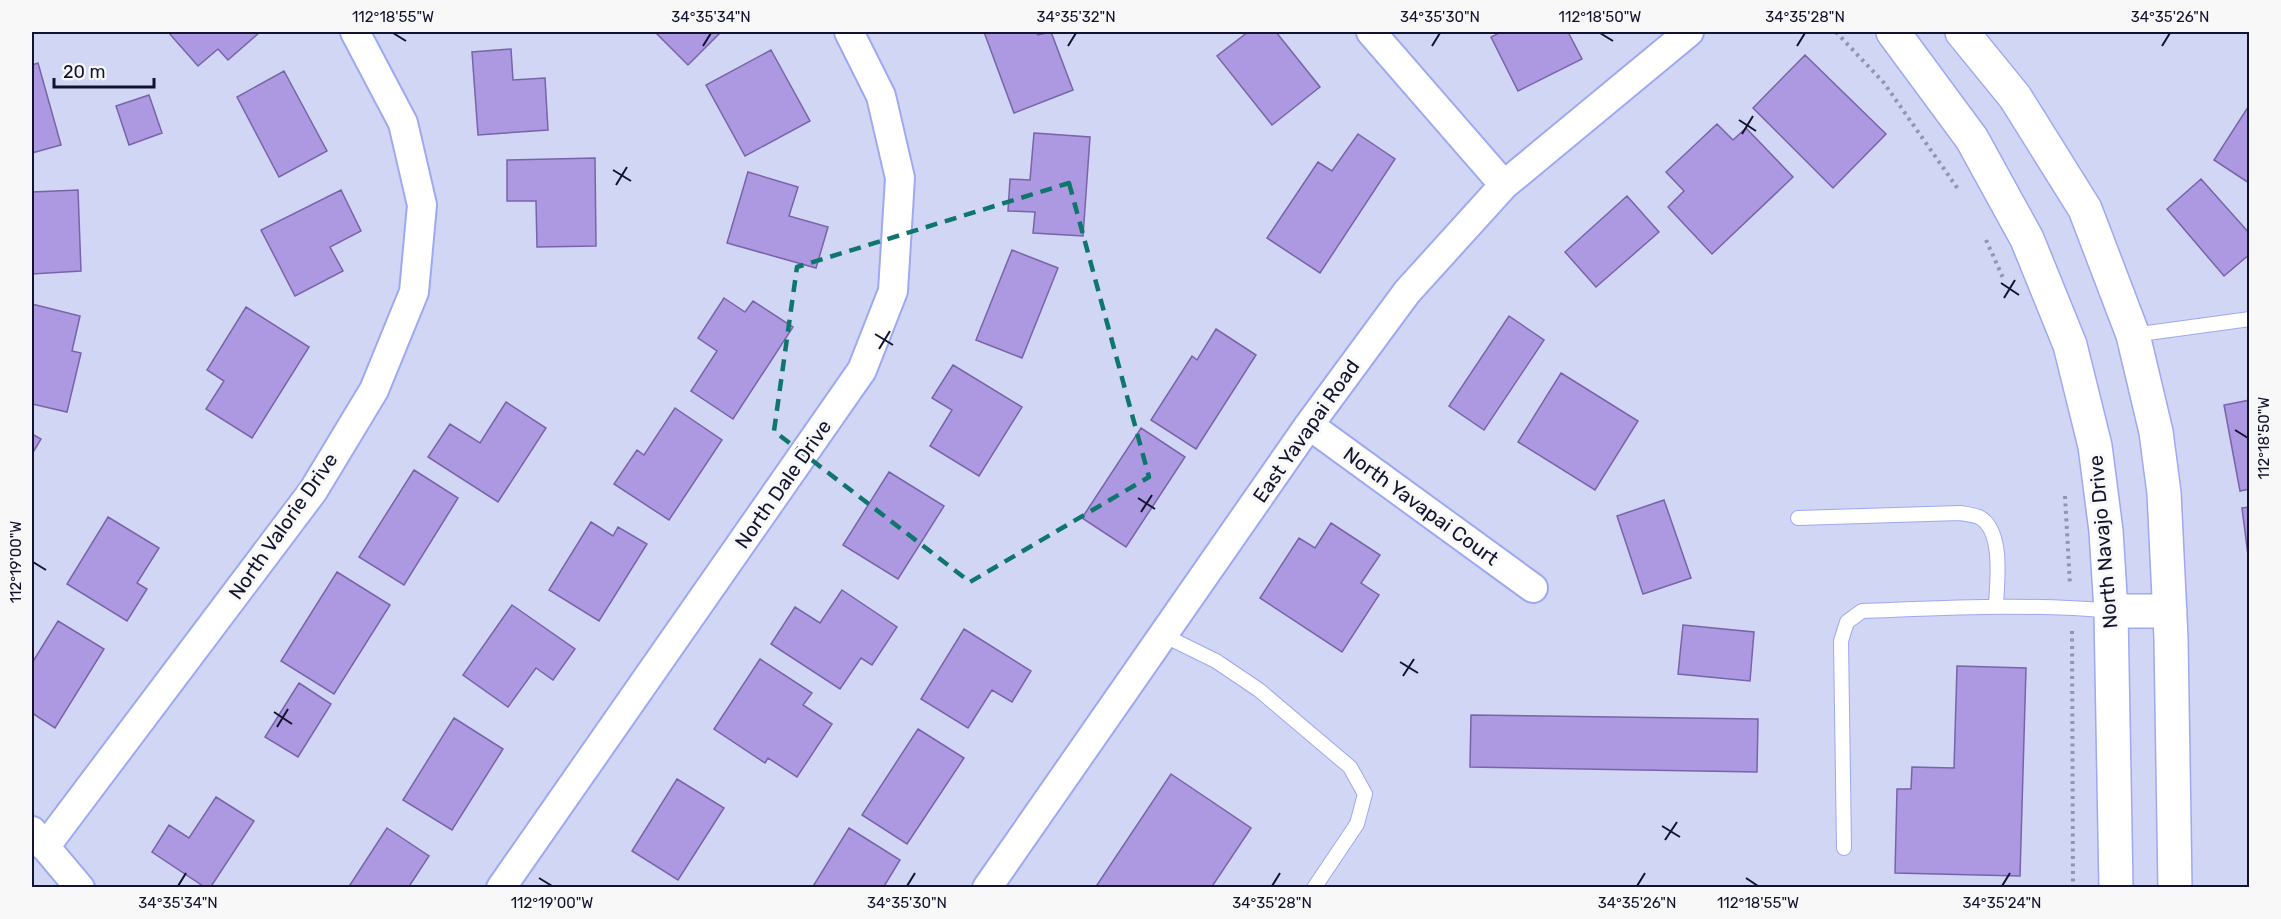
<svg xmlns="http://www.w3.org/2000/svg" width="2281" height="919" font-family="Rubik,sans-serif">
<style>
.building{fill:#ad98e2;stroke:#7864a8;stroke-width:1.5}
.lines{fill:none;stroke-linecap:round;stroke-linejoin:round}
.lane-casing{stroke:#9da9f1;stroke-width:16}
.street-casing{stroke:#9da9f1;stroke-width:32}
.secondary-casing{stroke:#9da9f1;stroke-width:36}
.path{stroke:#9095b2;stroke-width:4;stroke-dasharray:3 4.5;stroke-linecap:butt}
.lane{stroke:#fff;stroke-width:14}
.street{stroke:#fff;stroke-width:28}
.secondary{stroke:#fff;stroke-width:33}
.marked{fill:none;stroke:#0f766e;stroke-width:4.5;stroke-dasharray:12 8;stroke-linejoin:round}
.ticks{fill:none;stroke:#12142f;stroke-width:2}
.labels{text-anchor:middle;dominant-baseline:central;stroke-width:6;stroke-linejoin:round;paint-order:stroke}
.street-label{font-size:20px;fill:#12142f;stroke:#f8f8f8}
.neatline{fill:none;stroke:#12142f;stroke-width:2}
.ticks-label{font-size:15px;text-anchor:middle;fill:#12142f}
</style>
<rect width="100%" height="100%" fill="#d0d6f4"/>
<path class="building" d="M168,32H260L228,60L218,49L198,66Z
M655,32H721L688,65Z
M984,32H1036L1038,35L1051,32L1073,90L1014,113Z
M1248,32H1276L1320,87L1272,125L1217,56Z
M1501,32H1568L1582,59L1518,91L1491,37Z
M511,49L513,80L545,78L548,130L478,135L472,52Z
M771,50L810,121L745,156L706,85Z
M1805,55L1886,134L1833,188L1753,108Z
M38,63L61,145L32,153V65Z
M284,71L327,151L279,177L237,97Z
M149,95L162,133L129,145L116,106Z
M2250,104V182L2249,183L2214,160Z
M1717,124L1733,140L1746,128L1793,177L1712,254L1668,207L1684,191L1666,172Z
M1034,133L1090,137L1083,236L1033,233L1035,212L1008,211L1010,179L1030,180Z
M1358,134L1395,159L1320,273L1267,238L1318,162L1332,171Z
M595,158L596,246L537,247L536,201H507V160Z
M748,172L798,187L789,216L828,227L816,268L727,243Z
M2201,179L2250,234V254L2224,276L2167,209Z
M78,190L81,271L32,274V192Z
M341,190L361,231L330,247L343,271L295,296L261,230Z
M1627,196L1659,232L1596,287L1565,252Z
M1012,250L1058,268L1022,358L976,340Z
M724,298L745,312L753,301L793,327L733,419L691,391L717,351L698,338Z
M32,304L80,316L72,351L81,353L67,412L32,404Z
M246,307L309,347L252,438L206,409L224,381L207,370Z
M1509,316L1544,340L1484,430L1449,406Z
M1216,329L1256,355L1196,449L1151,420L1192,356L1197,360Z
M953,365L1022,407L979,476L930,446L952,410L932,398Z
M1561,373L1638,421L1595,490L1518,442Z
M2250,400V489L2240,491L2224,405Z
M506,402L546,428L498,502L428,457L450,424L480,443Z
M675,408L722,440L669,520L614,484L637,450L644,455Z
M1141,428L1185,457L1126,547L1082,518Z
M32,434L41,439L32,454Z
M414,470L458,498L404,585L359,557Z
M889,472L944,506L898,579L843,545Z
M1664,500L1691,578L1643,594L1617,516Z
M2250,507V571L2242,508Z
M108,517L159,548L137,583L147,589L127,621L67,584Z
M591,522L613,536L618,527L647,544L599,621L549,590Z
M1331,523L1380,555L1361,583L1379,595L1342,652L1260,598L1299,538L1315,548Z
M337,572L390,605L334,694L281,661Z
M842,590L897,627L872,665L861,658L840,689L771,644L795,607L820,623Z
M512,605L575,649L553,680L536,668L508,707L463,675Z
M58,621L104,649L55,728L32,713V663Z
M1683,625L1754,632L1750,681L1678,674Z
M964,629L1031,671L1012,702L992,690L968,728L921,699Z
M760,659L812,693L803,705L832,724L797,777L768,758L765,763L714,729Z
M1957,666L2026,668L2020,876L1895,873L1897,789H1911L1912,767L1954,768Z
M299,683L331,704L298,757L265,737Z
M1471,715L1758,719L1757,772L1470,767Z
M454,718L503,749L452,830L403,800Z
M918,729L964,758L907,844L862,815Z
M1171,774L1251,828L1211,888H1095Z
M677,779L724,808L678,880L632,851Z
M216,797L254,821L210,888H206L152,852L169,825L189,838Z
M387,828L429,856L408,888H348Z
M849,828L900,860L883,888H812Z"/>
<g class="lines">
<defs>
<path id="lane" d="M2133,335L2250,319
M1798,518L1960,513C1966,514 1974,515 1979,517C2004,530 1997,582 1996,605
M1163,635L1216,661L1259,690L1350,767L1365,794L1357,824L1314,888
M1844,848L1841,641L1847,622L1862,611C1945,608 2028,603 2111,611"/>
<path id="street" d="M1371,32L1504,185
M1309,425L1533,588
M32,831L80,888
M45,847L313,491L374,390L414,292L422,205L403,123L355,32
M501,888L862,370L893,291L900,178L881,96L849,32
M987,888L1309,425L1407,292L1504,185L1689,32"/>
<path id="secondary" d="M1893,32L1972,139L2027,239L2070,345L2095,446L2106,531L2111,611L2116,888
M1962,32L2015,97L2085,209L2133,335L2156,432L2164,493L2171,638L2175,888
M2111,611H2170"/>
</defs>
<use href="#lane" class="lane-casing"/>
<use href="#street" class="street-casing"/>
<use href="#secondary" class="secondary-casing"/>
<path class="path" d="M1836,32L1884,83L1958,189
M1986,240L2004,280
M2065,496L2070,585
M2072,631L2073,888"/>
<use href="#lane" class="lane"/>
<use href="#street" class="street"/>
<use href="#secondary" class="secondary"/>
</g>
<path class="marked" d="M1069,183L1149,477L970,582L774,431L797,267Z"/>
<path class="ticks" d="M393,33L406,41M1600,33L1613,41M703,46L711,33M1068,46L1076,33M1432,46L1440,33M1797,46L1805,33M2162,46L2170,33M1739,120L1756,131M1742,134L1753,116M613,170L631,181M616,185L627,167M2001,283L2019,295M2004,298L2015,280M875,334L893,345M879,349L890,331M2235,430L2248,438M1138,498L1155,509M1141,512L1152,495M33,562L46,570M1400,662L1418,673M1403,676L1414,659M274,712L292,724M277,727L288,709M1662,826L1680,837M1665,840L1677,822M539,878L552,886M1746,878L1758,886M178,886L186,873M907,886L915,873M1272,886L1280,873M1637,886L1645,873M2002,886L2010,873"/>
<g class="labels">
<g class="street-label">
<text transform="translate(1306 431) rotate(-55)">East Yavapai Road</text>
<text transform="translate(783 484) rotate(-55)">North Dale Drive</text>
<text transform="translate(1421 506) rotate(36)">North Yavapai Court</text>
<text transform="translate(283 526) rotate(-55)">North Valorie Drive</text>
<text transform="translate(2103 542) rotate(-95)">North Navajo Drive</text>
</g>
</g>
<rect width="2281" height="919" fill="none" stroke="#f8f8f8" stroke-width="66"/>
<path d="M54 78v9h100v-9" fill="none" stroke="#12142f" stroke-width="3"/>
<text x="63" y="78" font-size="18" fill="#12142f" stroke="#f8f8f8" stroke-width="4.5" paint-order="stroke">20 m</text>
<rect x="33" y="33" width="2215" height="853" class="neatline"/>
<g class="ticks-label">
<text x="393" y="22">112°18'55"W</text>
<text x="711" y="22">34°35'34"N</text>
<text x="1076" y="22">34°35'32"N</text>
<text x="1440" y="22">34°35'30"N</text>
<text x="1600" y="22">112°18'50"W</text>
<text x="1805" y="22">34°35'28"N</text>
<text x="2170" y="22">34°35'26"N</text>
<text transform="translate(2264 438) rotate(-90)" y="5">112°18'50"W</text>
<text transform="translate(16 562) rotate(-90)" y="5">112°19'00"W</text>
<text x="178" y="908">34°35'34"N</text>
<text x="552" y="908">112°19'00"W</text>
<text x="907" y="908">34°35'30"N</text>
<text x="1272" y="908">34°35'28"N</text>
<text x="1637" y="908">34°35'26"N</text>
<text x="1758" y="908">112°18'55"W</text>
<text x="2002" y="908">34°35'24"N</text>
</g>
</svg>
